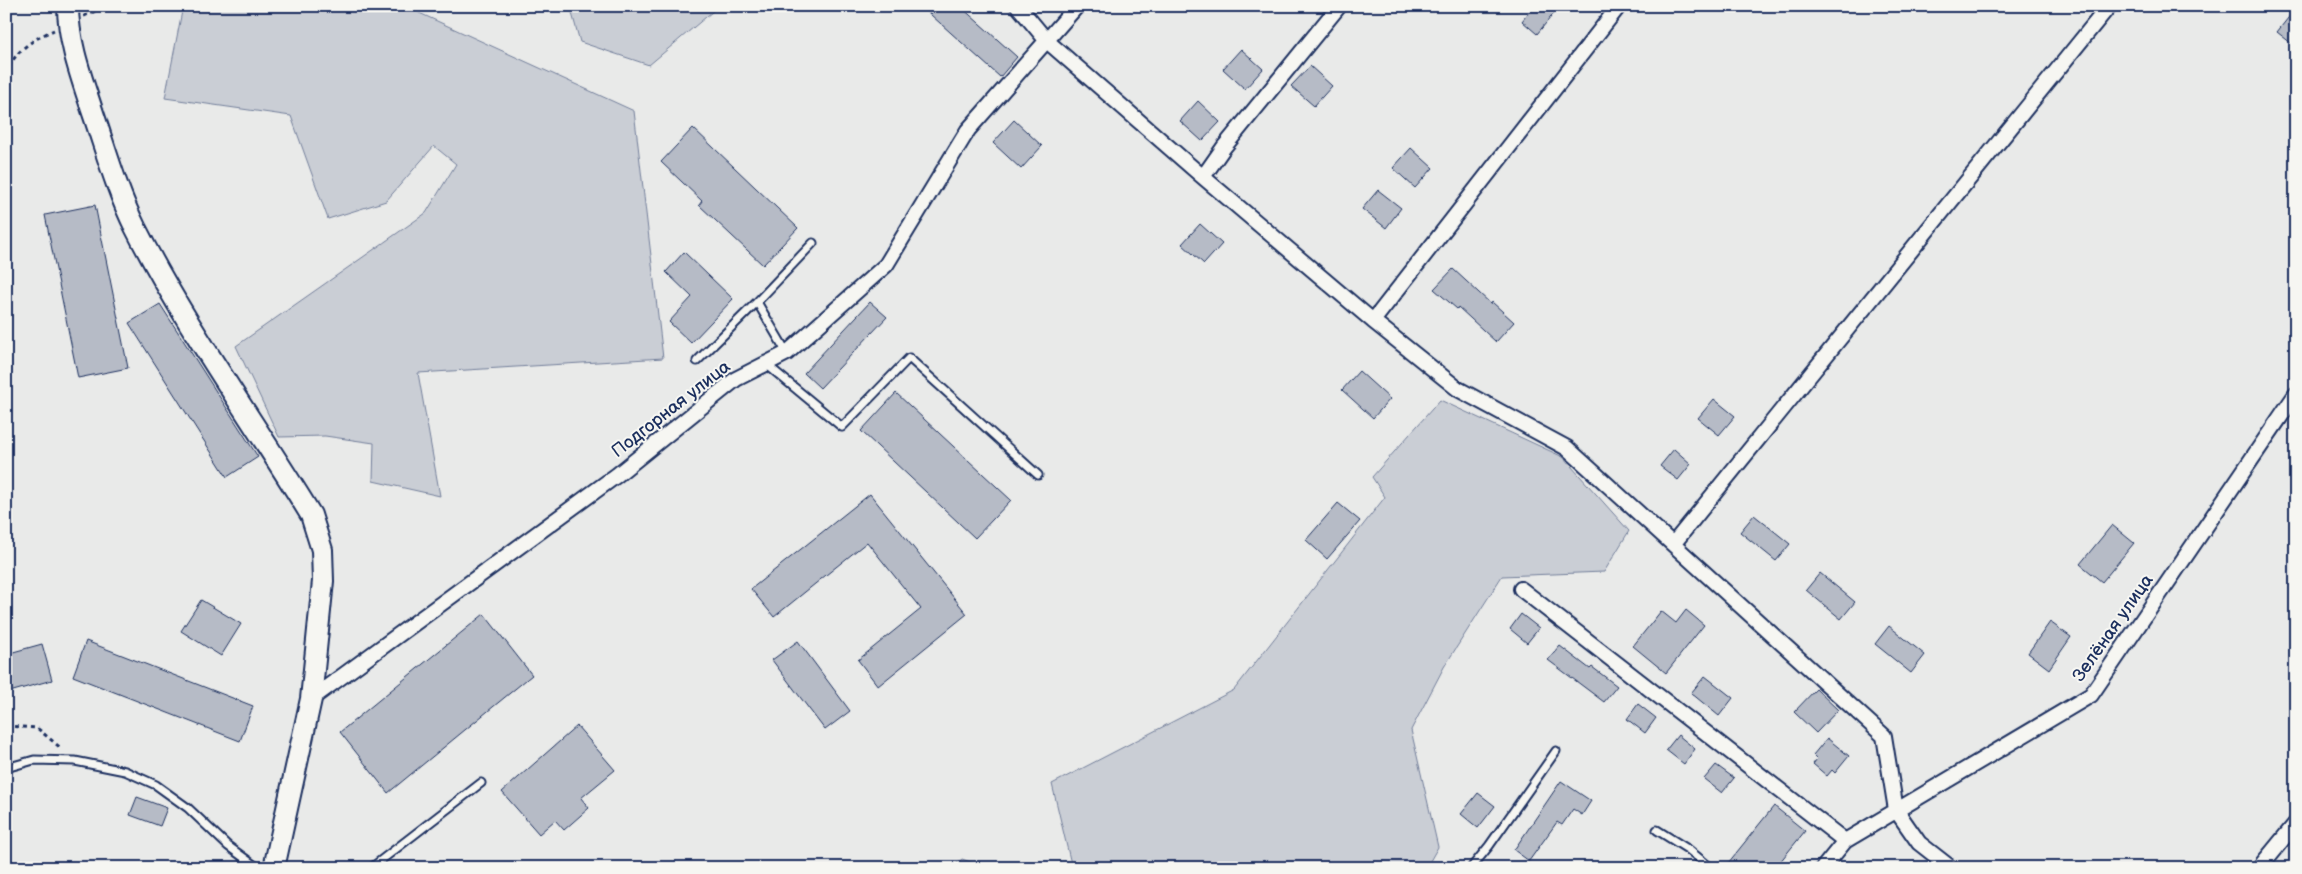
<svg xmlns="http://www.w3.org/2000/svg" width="2302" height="874" font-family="'Balsamiq Sans',sans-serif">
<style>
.green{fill:#caced5;stroke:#727e9a}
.building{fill:#b6bbc6;stroke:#1b2f5e}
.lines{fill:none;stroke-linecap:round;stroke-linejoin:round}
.service-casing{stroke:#1b2f5e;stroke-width:11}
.minor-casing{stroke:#1b2f5e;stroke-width:18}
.secondary-casing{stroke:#1b2f5e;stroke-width:24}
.path{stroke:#1b2f5e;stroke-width:3;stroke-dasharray:4 4;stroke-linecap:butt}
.service{stroke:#f6f6f2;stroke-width:7}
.minor{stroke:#f6f6f2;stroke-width:14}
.secondary{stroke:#f6f6f2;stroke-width:20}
.labels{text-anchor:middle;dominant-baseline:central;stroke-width:4;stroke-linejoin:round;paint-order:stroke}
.street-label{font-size:18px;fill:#1b2f5e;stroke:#f6f6f2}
</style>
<rect width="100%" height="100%" fill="#e9eae9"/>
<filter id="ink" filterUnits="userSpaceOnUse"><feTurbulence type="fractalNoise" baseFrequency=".02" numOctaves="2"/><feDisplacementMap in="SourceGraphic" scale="10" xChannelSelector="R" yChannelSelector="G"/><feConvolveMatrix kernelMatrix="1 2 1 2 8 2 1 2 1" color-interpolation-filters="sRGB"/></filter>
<g filter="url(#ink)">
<path class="green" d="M183,6H404L634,111L663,358L418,373L440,496L373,481L374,443L325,436L279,437L236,346L426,213L456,164L434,146L386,201L328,219L291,116L165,98Z
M570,6H719L649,65L580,42Z
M1440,400L1563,457L1629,531L1604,572L1502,576L1444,667L1411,730L1438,847L1426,868H1072L1052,784L1234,690L1385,497L1372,477Z
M962,859L987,868H951Z"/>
<path class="building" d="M921,6H960L1017,57L1000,77Z
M1534,6H1560L1537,34L1522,21Z
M2296,8V47L2277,32Z
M1241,49L1263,69L1245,89L1223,69Z
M1310,66L1332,86L1314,106L1291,86Z
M1198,101L1220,122L1202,141L1180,121Z
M1014,120L1042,146L1021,169L993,143Z
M693,128L798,228L763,265L699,205L702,201L661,162Z
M1411,148L1433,168L1415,188L1393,168Z
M1378,190L1401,208L1386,228L1362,209Z
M95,205L128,368L78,378L45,215Z
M1200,224L1222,244L1204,264L1182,244Z
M684,252L733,299L691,343L669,322L692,297L666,272Z
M1453,269L1491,304L1492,302L1514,322L1496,342L1458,307L1457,309L1434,289Z
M870,302L887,317L820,388L804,373Z
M160,304L258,457L227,477L129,323Z
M1359,371L1390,399L1373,418L1342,390Z
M896,393L1011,500L975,538L861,431Z
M1714,399L1735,416L1719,435L1698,418Z
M1674,449L1691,464L1678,480L1660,466Z
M870,494L967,614L878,686L858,660L921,609L867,542L774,617L751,589Z
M1338,503L1360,521L1327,559L1306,540Z
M1754,515L1790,544L1776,561L1740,532Z
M2112,525L2134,543L2102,582L2080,564Z
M1820,573L1855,602L1841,619L1806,590Z
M201,600L241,624L221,656L181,631Z
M1686,610L1704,625L1666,673L1633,646L1661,611L1676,623Z
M484,614L532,675L388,793L340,732Z
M1521,614L1539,628L1527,643L1510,629Z
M2050,622L2071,637L2049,669L2028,653Z
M1889,626L1925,655L1911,673L1875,644Z
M86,641L253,706L240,741L73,676Z
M798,641L850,711L825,730L772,660Z
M42,644L52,680L6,693V654Z
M1560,646L1590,669L1592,667L1617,686L1604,702L1548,660Z
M1705,676L1733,698L1719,716L1691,693Z
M1816,689L1838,710L1816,733L1794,712Z
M1638,704L1656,718L1645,733L1627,719Z
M577,726L615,770L581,798L589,808L564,830L555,820L539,834L502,792Z
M1678,735L1695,749L1684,764L1666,750Z
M1827,738L1849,756L1835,773L1832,770L1827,776L1813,764L1817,759L1813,755Z
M1716,765L1734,778L1722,793L1704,779Z
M1561,781L1591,801L1582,815L1573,809L1562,825L1557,822L1529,861L1514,850Z
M1478,793L1495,806L1478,828L1461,814Z
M137,797L167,808L160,826L130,815Z
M1774,806L1805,831L1775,868H1724Z"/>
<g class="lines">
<defs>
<path id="service" d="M787,353L757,302L813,243
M697,361L757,302
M766,364L842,427L909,358L1038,475
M6,768L34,760L75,761L125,771L156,785L188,808L228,846L258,868
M1657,830L1689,850L1711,868
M371,868L481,783
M1471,868L1489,846L1556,751"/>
<path id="minor" d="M1018,6L1047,41L1203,177L1373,321L1458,389L1567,448L1884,736L1896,810L1919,843L1951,868
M1203,177L1224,147L1339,6
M1373,321L1619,6
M1674,543L2109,6
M1521,589L1845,841
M311,699L617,475L736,379L787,353L886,265L968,130L1077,6
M1823,868L1845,841L2091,695L2296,394
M2259,868L2296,823"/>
<path id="secondary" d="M68,6C68,42 82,79 93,113C106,151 117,191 135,227C185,326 253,420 311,515L322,550L323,581L311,699L274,868"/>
</defs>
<use href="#service" class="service-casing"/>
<use href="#minor" class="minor-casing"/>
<use href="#secondary" class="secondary-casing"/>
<path class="path" d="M84,16L107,6
M6,74C14,51 33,39 54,30
M6,726L37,728L62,749"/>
<use href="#service" class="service"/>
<use href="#minor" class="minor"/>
<use href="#secondary" class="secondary"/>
</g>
</g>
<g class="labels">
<g class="street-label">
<text transform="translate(671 409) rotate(-38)">Подгорная улица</text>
<text transform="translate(2113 628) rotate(-55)">Зелёная улица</text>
</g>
</g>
<rect width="2302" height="874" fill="none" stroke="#f6f6f2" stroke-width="25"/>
<rect x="12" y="12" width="2277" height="849" fill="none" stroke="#1b2f5e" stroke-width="2" filter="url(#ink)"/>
</svg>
